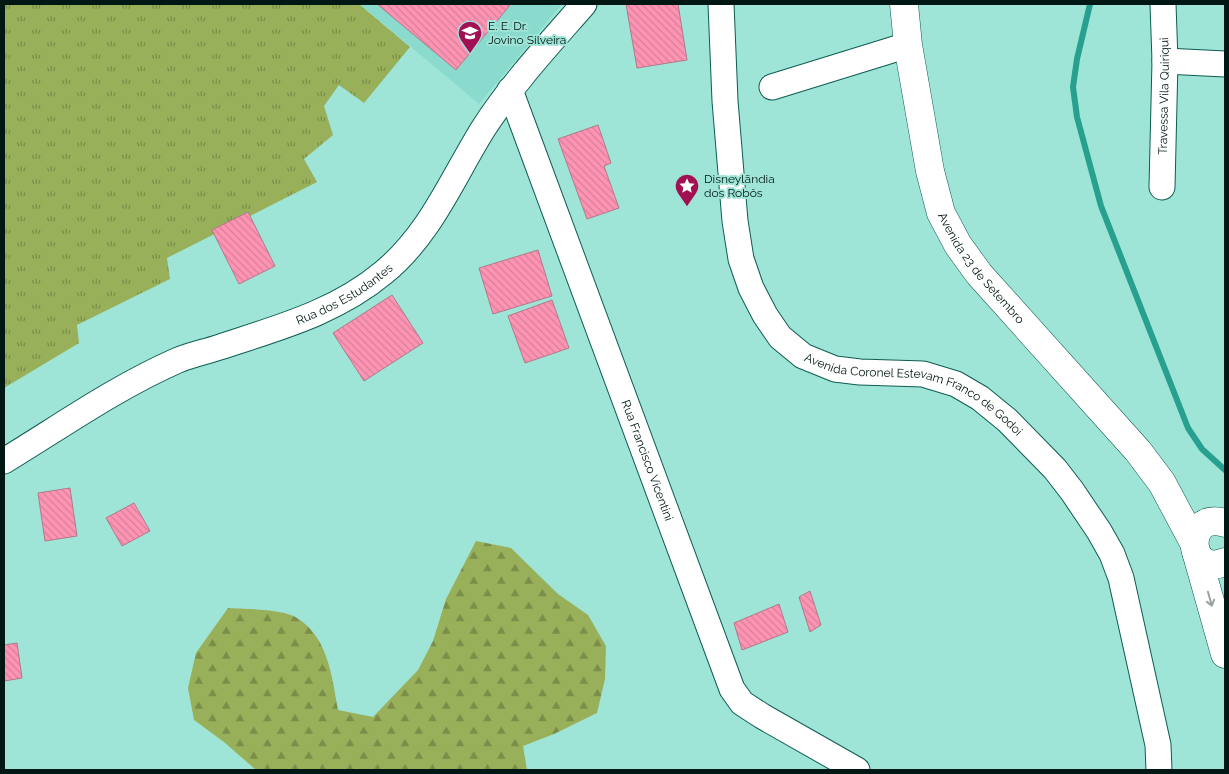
<svg xmlns="http://www.w3.org/2000/svg" width="1229" height="774" font-family="Raleway,sans-serif">
<style>
.built{fill:#8adbcd}
.grass{fill:url(#grass-tufts)}
.forest{fill:url(#forest-firs)}
.lines{fill:none;stroke-linecap:round;stroke-linejoin:round}
.stream{stroke:#27a090;stroke-width:6}
.building{fill:url(#building-back-hatch);stroke:#b17988}
.street-casing{stroke:#0e5c52;stroke-width:27}
.secondary-casing{stroke:#0e5c52;stroke-width:29}
.street{stroke:#fff;stroke-width:25}
.secondary{stroke:#fff;stroke-width:28}
.oneway{stroke:#99a2a1}
.labels{text-anchor:middle;dominant-baseline:central;stroke-width:4;stroke-linejoin:round;paint-order:stroke}
.poi-label{font-size:12px;fill:#001713;stroke:#9ee4d7;text-anchor:start}
.street-label{font-size:12px;fill:#001713;stroke:#9ee4d7}
</style>
<defs>
<pattern id="grass-tufts" width="24" height="20" patternUnits="userSpaceOnUse" patternTransform="scale(1.25)"><rect width="24" height="20" fill="#99b05a"/><path d="M3 7l-1-3M5 7V3M7 7l1-3M15 17l-1-3M17 17v-4M19 17l1-3" fill="none" stroke="#7a8e49"/></pattern>
<pattern id="forest-firs" width="22" height="20" patternUnits="userSpaceOnUse" patternTransform="scale(1.25)"><rect width="22" height="20" fill="#99b05a"/><path d="M5 1l3.5 6h-7zM16 11l3.5 6h-7z" fill="#7a8e49"/></pattern>
<pattern id="building-back-hatch" width="6" height="6" patternUnits="userSpaceOnUse" patternTransform="scale(1.25)"><rect width="6" height="6" fill="#fe94b3"/><path d="M-1 5l2 2M0 0l6 6M5-1l2 2" fill="none" stroke="#d87f99"/></pattern>
</defs>
<rect width="100%" height="100%" fill="#9ee4d7"/>
<path class="built" d="M360,4H562L479,104Z"/>
<path class="grass" d="M4,4H359L410,47L364,103L339,85L324,106L333,135L304,159L317,182L167,258L170,279L77,325L79,343L4,388Z"/>
<path class="forest" d="M476,541L511,548L558,594L588,615L606,646L605,679L597,713L554,734L523,746L527,770H256L224,742L194,720L188,688L196,653L228,608C245,609 284,609 297,618C328,637 332,677 338,710L373,717L418,670L433,641L446,599Z"/>
<g class="lines">
<path class="stream" d="M1090,4L1077,59L1073,87L1077,117L1101,206L1188,428L1202,449L1225,470"/>
</g>
<path class="building" d="M377,4H511L456,70Z
M626,4H678L687,60L637,68Z
M598,125L611,163L604,166L619,208L587,219L558,139Z
M248,212L275,266L239,284L212,230Z
M538,250L552,296L493,314L479,268Z
M392,295L423,343L364,381L333,333Z
M552,300L569,348L525,363L508,316Z
M70,488L77,536L45,541L38,493Z
M134,503L150,531L122,546L106,518Z
M810,591L821,625L810,632L799,597Z
M779,604L788,632L742,650L734,623Z
M17,643L22,678L4,681V645Z"/>
<g class="lines">
<defs>
<g id="street">
<path id="s1" d="M721,4L725,101L735,221L741,259L751,288L765,315L780,337L803,356L835,369L860,372L923,374L956,384L980,398L1007,420L1055,469L1072,491L1099,531L1112,554L1121,578L1158,745L1159,770"/>
<path d="M1165,61L1225,64"/>
<path d="M772,87L908,45"/>
<path id="s2" d="M510,90L732,689L742,703L762,716L857,770"/>
<path id="s3" d="M1162,187L1165,61L1163,4"/>
<path id="s4" d="M4,461C60,427 115,388 176,361C190,355 205,352 220,347C277,328 335,313 383,273C430,235 452,179 483,129C512,84 549,44 584,4"/>
</g>
<g id="secondary">
<path id="s5" d="M904,4L908,45L930,171L941,213L958,245L979,274L1138,451L1162,483L1194,543"/>
<path d="M1225,523C1183,510 1186,578 1225,562"/>
<path d="M1197,555L1225,654"/>
</g>
</defs>
<use href="#street" class="street-casing"/>
<use href="#secondary" class="secondary-casing"/>
<use href="#street" class="street"/>
<use href="#secondary" class="secondary"/>
</g>
<defs><path id="oneway-shaft" d="M-6 0H5M1.5-3L5.5 0L1.5 3" fill="none" stroke-width="1.6" stroke-linecap="round" stroke-linejoin="round" transform="scale(1.25)"/></defs>
<use class="oneway" href="#oneway-shaft" transform="translate(1210 599) rotate(74)"/>
<defs>
<symbol id="school-pin" viewBox="-11 -11 22 30"><path d="M0 17L-7.5 6A9.5 9.5 0 1 1 7.5 6Z" fill="#a20f52" stroke="#9ee4d7"/><path d="M0-5L7-2L0 1L-7-2ZM-4 1L0 2.5L4 1V4Q0 6-4 4Z" fill="#fff"/></symbol>
<symbol id="sight-pin" viewBox="-11 -11 22 30"><path d="M0 17L-7.5 6A9.5 9.5 0 1 1 7.5 6Z" fill="#a20f52" stroke="#9ee4d7"/><path d="M0-6L1.8-2.2L6-1.7L2.9 1.2L3.7 5.4L0 3.3L-3.7 5.4L-2.9 1.2L-6-1.7L-1.8-2.2Z" fill="#fff"/></symbol>
</defs>
<g fill-rule="evenodd">
<use href="#school-pin" x="456" y="19" width="28" height="38"/>
<use href="#sight-pin" x="673" y="172" width="28" height="38"/>
</g>
<g class="labels">
<g class="poi-label">
<text x="488" y="26">E. E. Dr.<tspan x="488" dy="14">Jovino Silveira</tspan></text>
<text x="704" y="179">Disneylãndia<tspan x="704" dy="14">dos Robôs</tspan></text>
</g>
<g class="street-label">
<text stroke="none"><textPath href="#s3" startOffset="91">Travessa Vila Quiriqui</textPath></text>
<text stroke="none"><textPath href="#s5" startOffset="281">Avenida 23 de Setembro</textPath></text>
<text stroke="none"><textPath href="#s4" startOffset="381">Rua dos Estudantes</textPath></text>
<text stroke="none"><textPath href="#s1" startOffset="494">Avenida Coronel Estevam Franco de Godoi</textPath></text>
<text stroke="none"><textPath href="#s2" startOffset="395">Rua Francisco Vicentini</textPath></text>
</g>
</g>
<rect width="1229" height="774" fill="none" stroke="#001713" stroke-width="10"/>
</svg>
